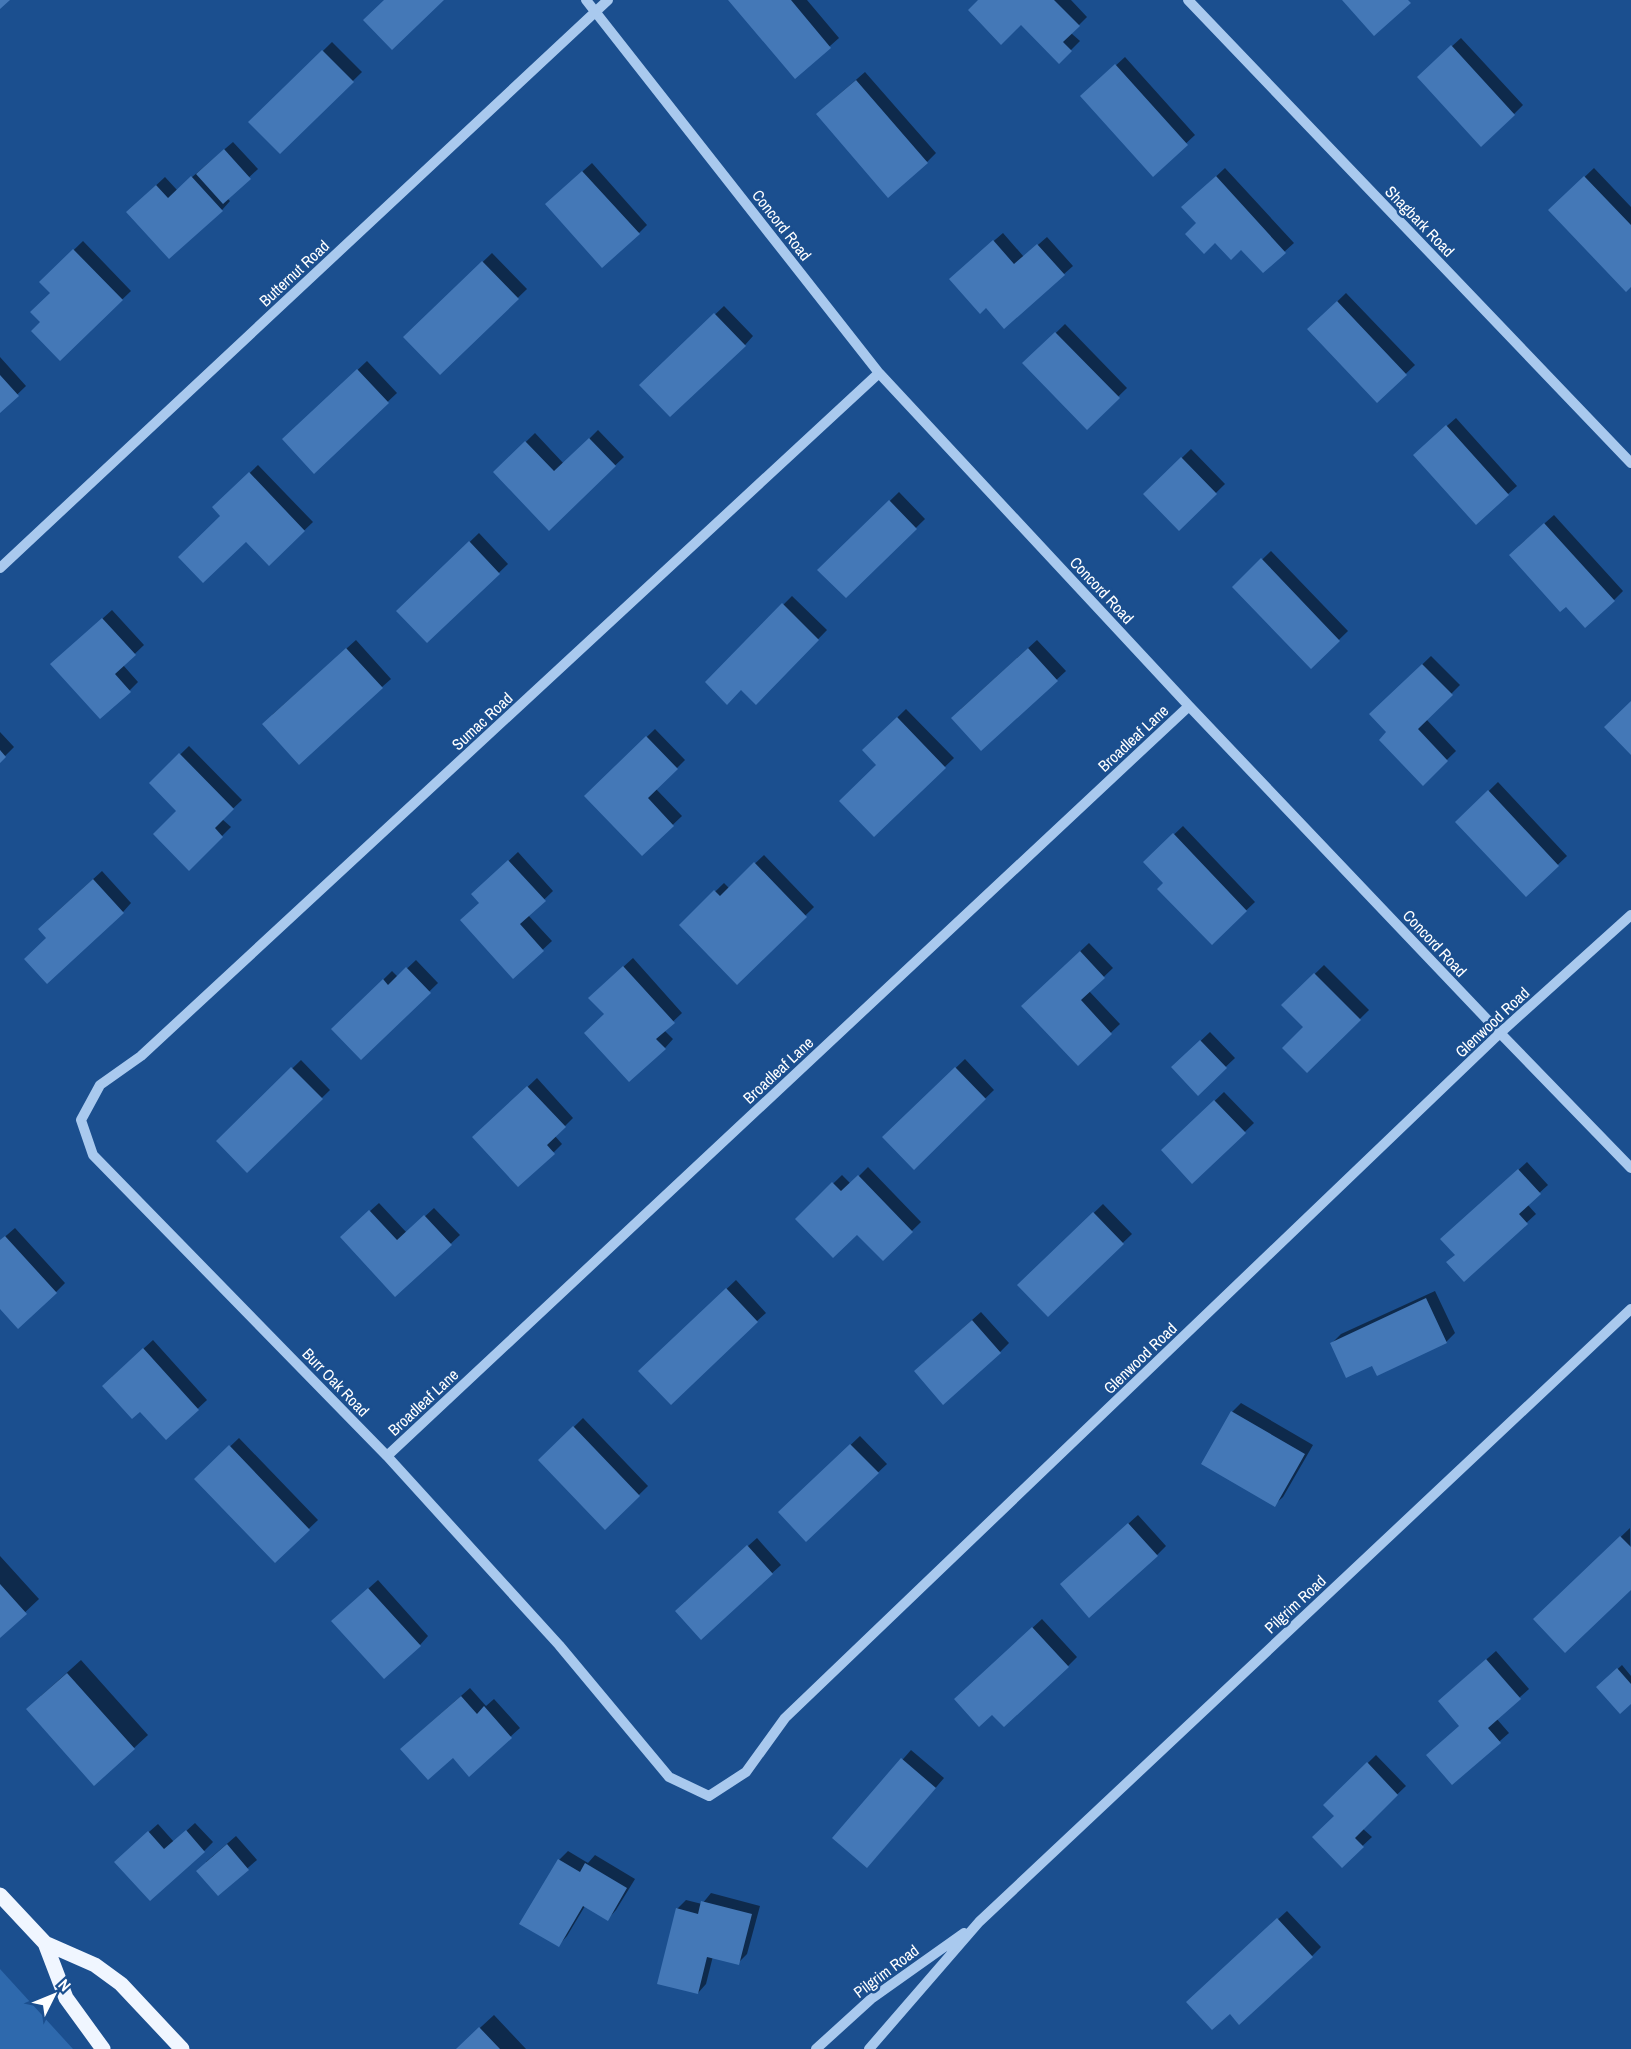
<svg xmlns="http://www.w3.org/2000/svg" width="1631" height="2049" font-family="'Archivo Narrow',sans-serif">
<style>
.green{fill:#2e69ad}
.shadow{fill:#0007}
.building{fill:#4478b7}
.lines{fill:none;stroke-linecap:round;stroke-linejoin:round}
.minor{stroke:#a9c9ee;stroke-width:10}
.major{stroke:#f0f6ff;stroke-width:15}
.labels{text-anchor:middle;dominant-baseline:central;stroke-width:5;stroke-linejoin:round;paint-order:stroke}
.street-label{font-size:16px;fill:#fff;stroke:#1b4f8f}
</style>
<rect width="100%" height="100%" fill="#1b4f8f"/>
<path class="green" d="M0,1969L73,2049H0Z"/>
<path class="shadow" d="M730,0H807L839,38L795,77Z
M979,0H1071L1087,17L1071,33L1080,41L1059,62L1021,23Z
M1461,38L1523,105L1514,114L1428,68Z
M332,42L362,72L280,152L251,122Z
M1125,57L1195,135L1153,174L1091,88Z
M865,72L936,153L927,162L827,105Z
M233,142L258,169L227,198L230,201L222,210L137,203L165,177L177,190Z
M592,163L647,225L639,233L556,195Z
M1225,168L1294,243L1263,271L1242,248L1198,223L1192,199Z
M1594,168L1631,207V285L1550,210Z
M1003,233L1024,257L1047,237L1073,266L1064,274L960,270Z
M83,241L131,291L60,359L42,322L52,292L41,282Z
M492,253L527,289L440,373L405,337Z
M1346,293L1415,365L1377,401L1309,329Z
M724,306L753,336L745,345L650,376Z
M1065,324L1127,388L1087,427L1025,363Z
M0,357L26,386L0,411Z
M367,361L397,393L314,471L293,431Z
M1456,418L1517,486L1508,494L1424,446Z
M598,430L624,457L549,528L495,472L535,433L564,464Z
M1191,449L1225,484L1179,529L1145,494Z
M258,465L313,522L269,564L214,507Z
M899,492L925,519L846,596L819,570Z
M1554,515L1623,591L1614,600L1566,604L1519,546Z
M479,533L508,564L428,641L398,611Z
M1271,551L1348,631L1311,667L1234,587Z
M792,596L827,630L756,703L741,688L707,682Z
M112,610L144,645L123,665L138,682L129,691L61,656Z
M356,640L391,679L382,687L272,715Z
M1037,640L1066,671L981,749L961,709Z
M1431,656L1460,685L1426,719L1456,751L1423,783L1388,732L1371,714Z
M906,709L954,758L874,835L878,765L864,750Z
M655,729L685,760L656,789L682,816L642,854L586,796Z
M0,732L14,747L0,761Z
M189,746L242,800L222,819L231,827L189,869L178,811L151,783Z
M1498,782L1567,856L1526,895L1457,822Z
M1183,826L1255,902L1212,943L1165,883L1145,862Z
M518,852L553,891L528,915L552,941L513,977L480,902L482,886Z
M764,855L814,907L737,983L681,925L724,883L729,888Z
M102,871L131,903L123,912L48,938V920Z
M1089,943L1113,968L1089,991L1120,1024L1078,1064L1032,997Z
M633,958L682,1013L664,1030L673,1039L665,1048L599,989Z
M416,960L438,983L361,1058L333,1029L392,971L398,977Z
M1324,965L1369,1010L1307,1071L1305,1027L1283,1005Z
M1210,1032L1235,1058L1198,1093L1173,1067Z
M965,1059L994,1090L914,1167L884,1137Z
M301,1060L330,1090L247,1171L218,1141Z
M537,1078L573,1118L555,1136L562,1144L554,1152L483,1129Z
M1224,1092L1254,1123L1193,1182L1163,1150Z
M1527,1162L1548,1185L1527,1204L1536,1214L1464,1280L1451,1231Z
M868,1167L921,1222L883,1259L857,1233L797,1219L842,1175L851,1184Z
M379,1203L407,1233L434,1208L460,1235L396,1295L351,1228Z
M1103,1204L1132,1234L1048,1315L1019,1285Z
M15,1228L65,1283L56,1292L0,1306V1241Z
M736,1280L766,1313L757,1321L649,1362Z
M1435,1291L1455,1333L1446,1342L1373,1364L1332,1343L1341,1334Z
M981,1312L1009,1343L1000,1352L924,1363Z
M153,1340L207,1400L166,1438L112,1377Z
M1241,1403L1313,1445L1283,1497L1274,1505L1232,1412Z
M583,1418L648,1486L605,1528L540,1460Z
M860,1436L887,1464L806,1540L780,1512Z
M239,1438L318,1520L275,1561L196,1479Z
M1138,1515L1166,1546L1157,1555L1070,1576Z
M1630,1528L1631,1588L1535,1619Z
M757,1538L781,1565L701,1638L685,1602Z
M0,1556L39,1599L0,1636Z
M378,1580L428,1636L420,1645L342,1612Z
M1042,1619L1077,1657L1068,1666L965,1690Z
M1496,1651L1529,1689L1496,1718L1509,1733L1452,1783L1461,1725L1449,1692Z
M81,1660L148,1735L134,1748L41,1696Z
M1622,1665L1631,1676V1702L1598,1687Z
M470,1688L486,1706L494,1699L520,1728L469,1774L453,1756L411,1740Z
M911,1750L944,1778L876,1857L834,1838Z
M1376,1755L1406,1786L1362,1828L1372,1837L1342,1865L1336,1816L1325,1805Z
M195,1823L213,1842L204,1851L125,1853L158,1824L174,1842Z
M236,1836L257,1860L218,1894L206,1862Z
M568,1851L588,1863L595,1855L635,1879L616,1910L608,1919L585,1906L567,1936L559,1945V1860Z
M711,1893L760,1906L747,1954L738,1963L713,1956L706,1984L698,1993L677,1909L686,1900L702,1904Z
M1287,1911L1321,1947L1312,1956L1230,2012L1197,1993Z
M494,2015L526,2049H457Z"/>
<path class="building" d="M0,0H10L0,9Z
M384,0H444L392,50L363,20Z
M728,0H791L831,48L795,79Z
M978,0H1054L1080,26L1063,42L1072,51L1059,64L1021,25L1001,45L968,10Z
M1342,0H1408L1411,3L1374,36Z
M1451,45L1515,115L1481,147L1417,77Z
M322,50L354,82L280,154L248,122Z
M1115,64L1188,145L1153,177L1080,96Z
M856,80L928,163L888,198L816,114Z
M224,149L251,179L223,204L196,174Z
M582,171L640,234L602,268L545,204Z
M191,176L223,211L169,259L126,212L156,185L168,198Z
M1216,176L1286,253L1263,273L1241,250L1231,260L1215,243L1204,254L1185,234L1196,223L1181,207Z
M1584,176L1631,225V287L1626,292L1548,210Z
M993,240L1014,264L1037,244L1065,275L1004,329L986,308L980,314L949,279Z
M73,249L123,300L60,361L31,331L40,322L30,312L50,293L39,282Z
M482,261L519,299L440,375L403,337Z
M1337,301L1407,375L1377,403L1307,329Z
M714,313L746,346L670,417L639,385Z
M1055,332L1120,398L1087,430L1022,363Z
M357,369L389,403L314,474L282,439Z
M0,375L19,396L0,413Z
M1446,425L1509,495L1476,525L1413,455Z
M589,438L616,466L549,531L493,472L525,441L554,471Z
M1181,457L1217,494L1179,531L1143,494Z
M249,472L305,531L269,566L246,542L203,583L178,557L220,516L212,507Z
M889,500L917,529L846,598L817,570Z
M1544,523L1615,601L1585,628L1566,607L1560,612L1509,555Z
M469,541L500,574L427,643L396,611Z
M1261,558L1340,641L1311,669L1232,587Z
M782,603L819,640L756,705L741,690L727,705L705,682Z
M102,618L136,655L115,674L131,692L100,719L50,664Z
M346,648L383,688L299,765L262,724Z
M1028,648L1058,681L981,751L951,718Z
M1422,664L1453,695L1418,729L1448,761L1423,786L1379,740L1386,732L1369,714Z
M1631,701V755L1604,727Z
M897,717L946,768L874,837L839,801L876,765L862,750Z
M646,736L678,769L648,798L674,826L642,856L584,796Z
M0,750L6,757L0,763Z
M179,753L234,809L215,828L223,837L189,871L153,834L176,811L149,783Z
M1488,790L1559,866L1526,897L1455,822Z
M1173,833L1247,911L1212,945L1157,889L1163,883L1143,862Z
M508,860L546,901L520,924L544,951L513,979L460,920L479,903L471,894Z
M754,862L807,917L737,985L679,925L714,890L720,896Z
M93,879L124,913L47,984L24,959L46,938L38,929Z
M1080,951L1105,978L1081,1000L1112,1034L1078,1066L1021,1006Z
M623,966L675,1023L656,1039L666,1049L629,1082L584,1033L604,1014L588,998Z
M406,967L431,993L361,1060L331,1029L383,979L388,985Z
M1314,973L1361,1020L1307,1073L1282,1048L1303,1027L1281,1005Z
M1200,1040L1227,1068L1198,1096L1171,1067Z
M291,1067L323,1099L247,1173L216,1141Z
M955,1067L986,1099L914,1170L882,1137Z
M527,1086L566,1127L547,1145L555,1154L518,1187L472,1137Z
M1214,1100L1246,1133L1192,1184L1161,1150Z
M1518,1169L1541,1194L1519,1214L1528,1224L1464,1282L1446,1262L1455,1255L1440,1239Z
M858,1175L913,1232L883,1261L857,1235L833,1258L795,1219L832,1182L841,1191Z
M369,1210L397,1240L424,1215L452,1245L395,1297L340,1237Z
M1093,1212L1124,1244L1048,1317L1017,1285Z
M5,1236L57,1293L18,1329L0,1309V1240Z
M726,1288L758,1322L671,1405L638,1371Z
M1426,1298L1447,1343L1377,1376L1372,1366L1346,1378L1330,1343Z
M972,1320L1001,1353L943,1405L914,1371Z
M143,1348L199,1410L166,1440L140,1412L132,1419L102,1386Z
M1231,1411L1305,1454L1275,1507L1201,1464Z
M573,1426L640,1496L605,1530L538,1460Z
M850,1444L879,1473L806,1542L778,1512Z
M229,1445L310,1530L275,1563L194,1479Z
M1128,1523L1158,1556L1089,1618L1060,1584Z
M1620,1536L1631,1547V1590L1565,1653L1533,1619Z
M747,1545L773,1574L701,1640L675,1611Z
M0,1584L27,1614L0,1638Z
M368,1588L421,1646L384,1679L331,1621Z
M1032,1627L1069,1667L1004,1727L992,1715L979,1727L954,1699Z
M1486,1659L1521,1699L1488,1728L1501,1743L1452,1785L1426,1755L1459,1726L1438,1701Z
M1617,1668L1631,1684V1704L1620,1714L1596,1687Z
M67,1673L135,1749L94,1786L26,1709Z
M461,1696L477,1714L484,1706L512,1738L469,1777L453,1758L428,1780L400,1749Z
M901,1758L936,1788L867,1868L832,1838Z
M1367,1762L1398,1795L1355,1838L1364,1847L1342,1868L1312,1837L1334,1816L1323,1805Z
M186,1830L205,1852L150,1901L114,1862L148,1831L164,1849Z
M227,1844L249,1870L218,1896L196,1871Z
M558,1859L580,1872L585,1863L627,1888L608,1921L583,1906L559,1947L519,1924Z
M701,1901L752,1914L739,1965L707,1957L698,1994L657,1984L676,1908L698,1914Z
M1277,1918L1313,1957L1239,2025L1230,2014L1212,2030L1186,2002Z
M479,2027L500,2049H456Z"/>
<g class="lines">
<path class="minor" d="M586,0L879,373L1189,706L1500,1033L1631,1168
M1188,0L1631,463
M879,373L141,1056L100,1085L81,1120L93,1155L387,1456L559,1645L669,1777L709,1796L746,1772L785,1718L1500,1033L1631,915
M0,568L608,0
M387,1456L1189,706
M816,2049L871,1999L964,1933
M869,2049L979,1922L1631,1309"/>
<path class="major" d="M0,1895L45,1943L95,1965L121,1984L182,2049
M45,1943L66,1998L103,2049"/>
</g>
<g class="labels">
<g class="street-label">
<text transform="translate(1420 221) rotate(46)">Shagbark Road</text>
<text transform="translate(782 225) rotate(52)">Concord Road</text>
<text transform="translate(294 273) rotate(-43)">Butternut Road</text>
<text transform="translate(1102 590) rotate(47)">Concord Road</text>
<text transform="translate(482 721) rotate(-43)">Sumac Road</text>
<text transform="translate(1133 738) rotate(-43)">Broadleaf Lane</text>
<text transform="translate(1435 943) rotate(47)">Concord Road</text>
<text transform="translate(1492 1022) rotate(-43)">Glenwood Road</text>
<text transform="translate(778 1070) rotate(-43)">Broadleaf Lane</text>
<text transform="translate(1140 1358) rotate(-44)">Glenwood Road</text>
<text transform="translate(336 1382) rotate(46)">Burr Oak Road</text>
<text transform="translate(423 1402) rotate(-43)">Broadleaf Lane</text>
<text transform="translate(1295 1604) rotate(-43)">Pilgrim Road</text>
<text transform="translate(886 1971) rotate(-37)">Pilgrim Road</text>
</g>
</g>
<g transform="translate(54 1995) rotate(47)" stroke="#1b4f8f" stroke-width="4.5" paint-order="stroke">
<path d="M0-4.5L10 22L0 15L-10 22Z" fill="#ffffff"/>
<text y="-9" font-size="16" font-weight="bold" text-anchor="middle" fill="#ffffff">N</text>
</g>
</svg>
